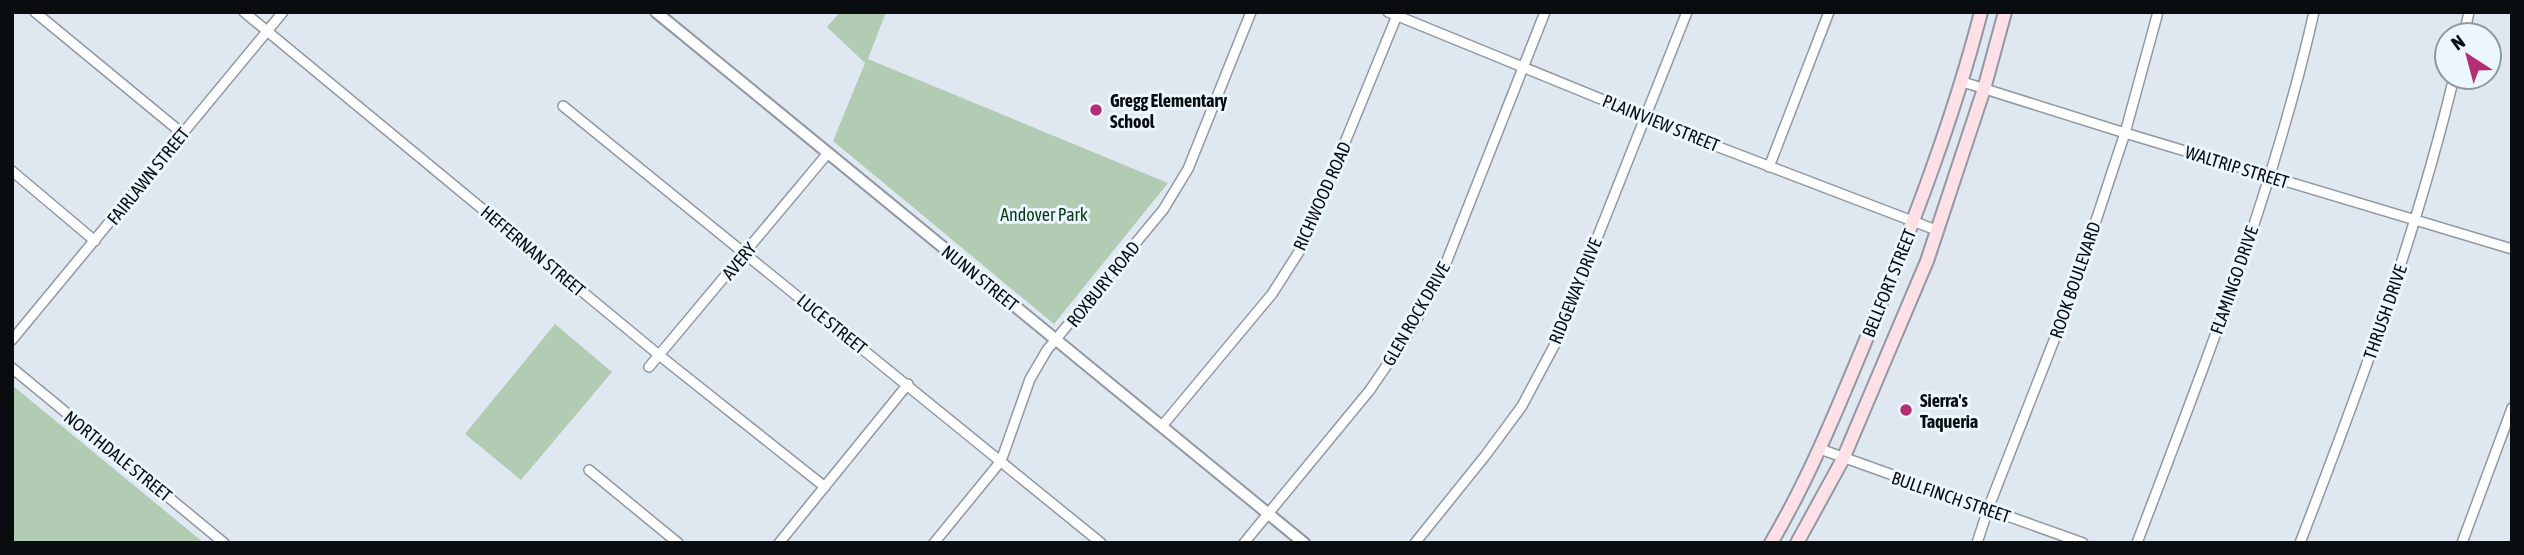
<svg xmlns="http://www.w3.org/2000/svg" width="2524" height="555" font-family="'Asap Condensed',sans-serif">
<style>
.green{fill:#b1ccb2}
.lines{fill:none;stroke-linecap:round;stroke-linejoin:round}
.minor-casing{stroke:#9098a1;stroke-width:12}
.tertiary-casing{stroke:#9098a1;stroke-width:14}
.secondary-casing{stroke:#9098a1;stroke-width:16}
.minor{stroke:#fff;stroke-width:9}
.tertiary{stroke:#fff;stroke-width:10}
.secondary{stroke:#fee0e6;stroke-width:12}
.poi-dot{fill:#b32e73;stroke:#ecf6ff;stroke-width:2.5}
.labels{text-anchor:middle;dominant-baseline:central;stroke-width:6;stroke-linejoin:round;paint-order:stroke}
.poi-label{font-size:18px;font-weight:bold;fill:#0a0d10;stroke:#ecf6ff;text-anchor:start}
.street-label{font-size:18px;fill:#0a0d10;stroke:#ecf6ff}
.park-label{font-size:18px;fill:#0a3813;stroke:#ecf6ff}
</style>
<rect width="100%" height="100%" fill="#dfe8f1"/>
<path class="green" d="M840,12H886L868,59L1168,183L1054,324L833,141L865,63L827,27Z
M555,324L612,372L521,480L465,434Z
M12,385L204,543H12Z"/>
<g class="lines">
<defs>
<path id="minor" d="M35,12L183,134
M244,12L659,355L825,487
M1388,12L1716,146L1936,230
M2464,35L2469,12
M1963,82L2125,133L2512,249
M563,106L1101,543
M1769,167L1829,12
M12,171L95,241
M12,340L283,12
M649,367L828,153
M12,368L224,543
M1162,426L1272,294L1302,247L1398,13
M1820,449L2083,543
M589,470L678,543
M779,543L908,384
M934,543L1001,461L1030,379L1047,350L1163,210L1188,169L1251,12
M1244,543L1370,390L1412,328L1442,273L1545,12
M1415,543L1485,456L1522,406L1555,344L1687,12
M1977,543L1988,509L2069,302L2125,133L2158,12
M2137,543C2203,369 2273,194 2314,12
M2300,543C2359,390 2416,236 2454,77
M2462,543L2512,408"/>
<path id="tertiary" d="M656,12L1304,543"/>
<path id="secondary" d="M1771,543C1811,475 1840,402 1870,330C1912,226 1953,121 1981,12
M1797,543L1843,459L1927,261L1984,89L2005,12"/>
</defs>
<use href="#minor" class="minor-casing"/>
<use href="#tertiary" class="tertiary-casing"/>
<use href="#secondary" class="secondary-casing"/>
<use href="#minor" class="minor"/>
<use href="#tertiary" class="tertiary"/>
<use href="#secondary" class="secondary"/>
</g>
<g class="poi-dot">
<circle cx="1096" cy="110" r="7"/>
<circle cx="1906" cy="410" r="7"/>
</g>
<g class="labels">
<g class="poi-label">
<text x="1110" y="100">Gregg Elementary<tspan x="1110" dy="21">School</tspan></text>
<text x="1920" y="400">Sierra's<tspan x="1920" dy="21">Taqueria</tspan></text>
</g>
<g class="street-label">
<text transform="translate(1661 123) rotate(22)">PLAINVIEW STREET</text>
<text transform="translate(2237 167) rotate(17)">WALTRIP STREET</text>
<text transform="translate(148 176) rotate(-51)">FAIRLAWN STREET</text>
<text transform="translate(1322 196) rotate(-66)">RICHWOOD ROAD</text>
<text transform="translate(533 251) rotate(40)">HEFFERNAN STREET</text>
<text transform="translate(739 261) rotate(-50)">AVERY</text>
<text transform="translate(980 278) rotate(39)">NUNN STREET</text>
<text transform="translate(2075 280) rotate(-71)">ROOK BOULEVARD</text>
<text transform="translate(2234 280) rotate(-71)">FLAMINGO DRIVE</text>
<text transform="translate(1889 283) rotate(-68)">BELLFORT STREET</text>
<text transform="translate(1103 284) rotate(-51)">ROXBURY ROAD</text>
<text transform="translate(1575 291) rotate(-68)">RIDGEWAY DRIVE</text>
<text transform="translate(2385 312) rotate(-71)">THRUSH DRIVE</text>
<text transform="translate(1416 314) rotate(-60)">GLEN ROCK DRIVE</text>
<text transform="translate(832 324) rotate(39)">LUCE STREET</text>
<text transform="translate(118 456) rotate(39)">NORTHDALE STREET</text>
<text transform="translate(1951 497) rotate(19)">BULLFINCH STREET</text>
</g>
<g class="park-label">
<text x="1044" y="214">Andover Park</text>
</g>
</g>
<rect width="2524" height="555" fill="none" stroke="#0a0d10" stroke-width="28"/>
<g transform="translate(2468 56) rotate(324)"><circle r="33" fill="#ecf6ff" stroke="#92999f" stroke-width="2"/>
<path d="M0-5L12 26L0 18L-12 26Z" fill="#b32e73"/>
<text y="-10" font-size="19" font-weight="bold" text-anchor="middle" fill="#0a0d10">N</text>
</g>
</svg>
